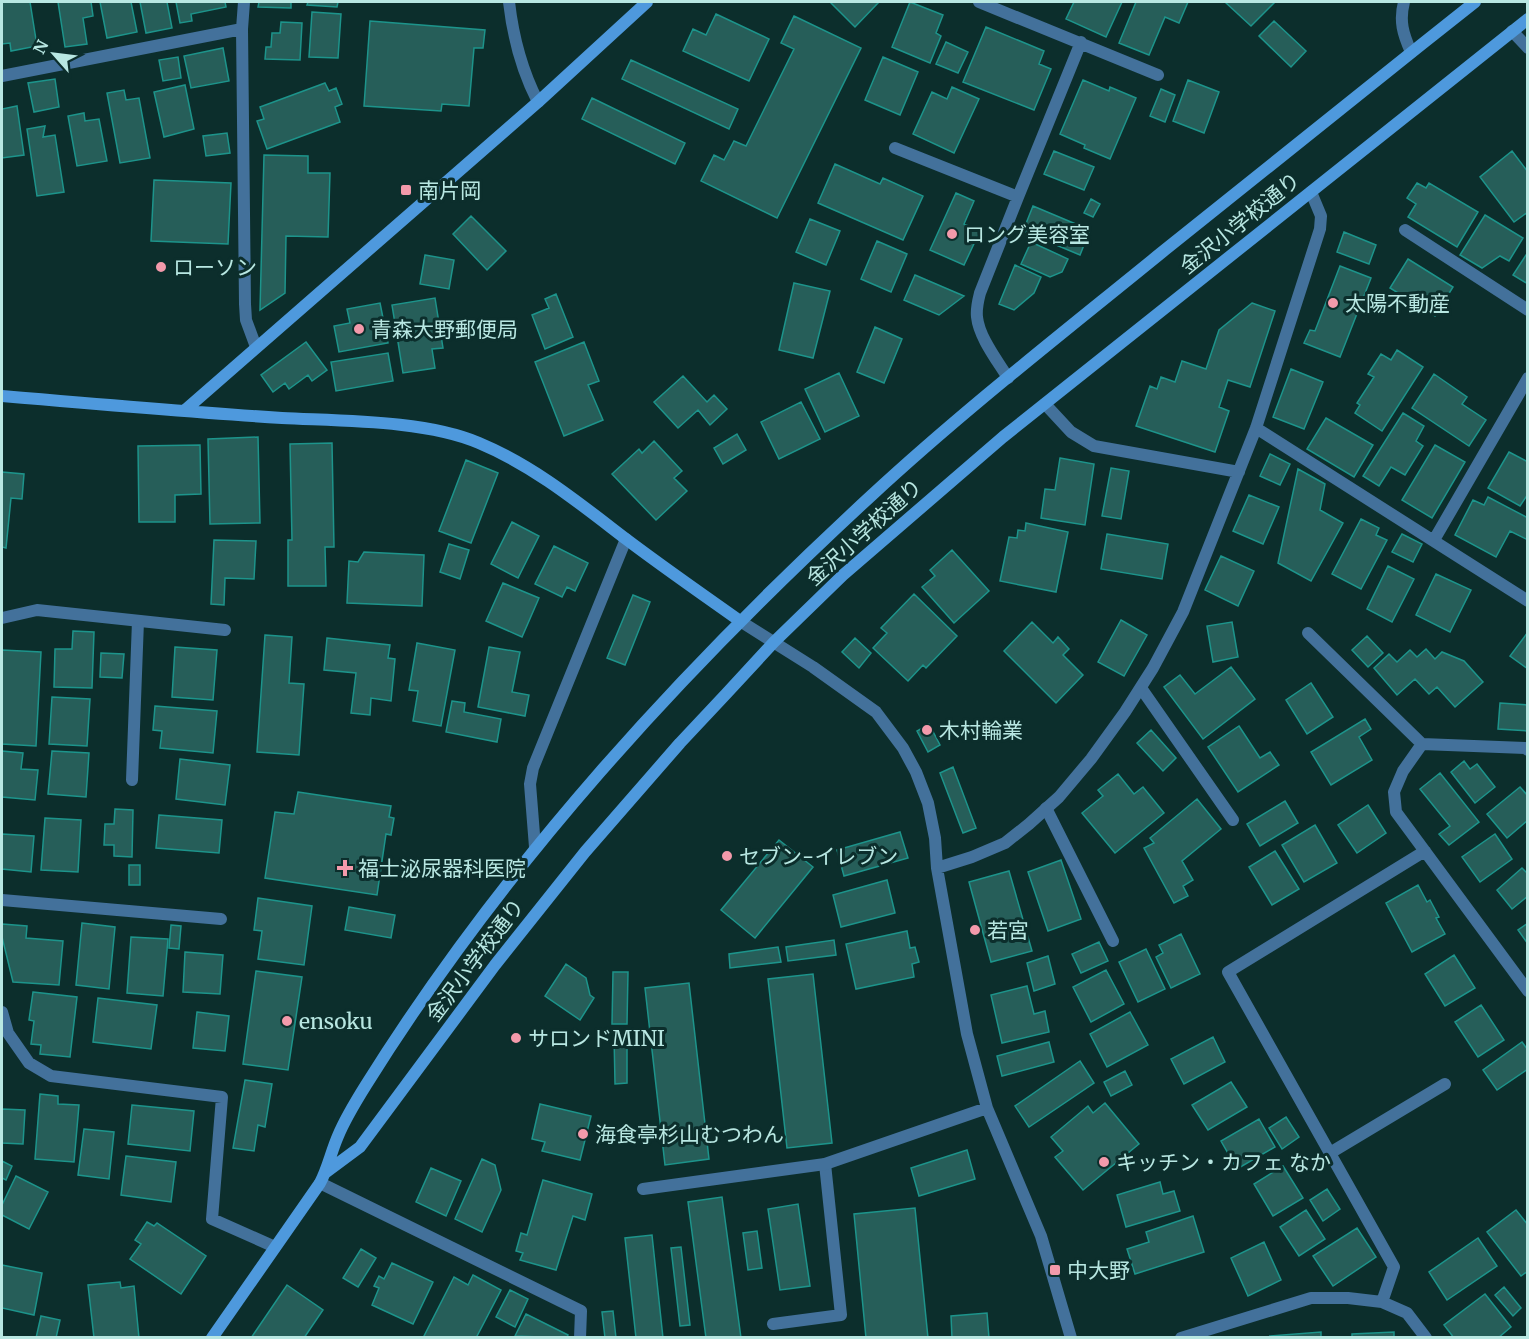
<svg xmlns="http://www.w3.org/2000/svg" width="1529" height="1339" font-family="Merriweather,'Noto Sans JP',serif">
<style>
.building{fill:#265e59;stroke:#1d948b;stroke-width:1.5}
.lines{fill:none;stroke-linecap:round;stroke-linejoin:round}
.lane{stroke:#43719b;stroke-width:12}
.street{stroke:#43719b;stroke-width:12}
.secondary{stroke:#4e99dd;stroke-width:12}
.poi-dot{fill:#f39aab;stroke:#0c2e2c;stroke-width:2}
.labels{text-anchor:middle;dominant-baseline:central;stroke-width:6;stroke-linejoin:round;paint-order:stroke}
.poi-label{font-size:21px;fill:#b8e7e2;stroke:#0c2e2c;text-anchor:start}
.street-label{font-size:21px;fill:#b8e7e2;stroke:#0c2e2c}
</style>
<rect width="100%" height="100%" fill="#0c2e2c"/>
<path class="building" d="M2,2H30L37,46L11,51L10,43L2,44Z
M58,2H91L93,16L83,18L87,44L65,47Z
M100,2H131L137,32L107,38Z
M140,2H167L172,28L146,33Z
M176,2H225L226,7L191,14L192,21L180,23Z
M259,2H291V8L258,7Z
M308,2H338L337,7L307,5Z
M830,2H877L878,3L855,27Z
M910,2L943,15L936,33L941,36L930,63L892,47Z
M1074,2H1122L1106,37L1066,19Z
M1136,2H1188L1179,23L1165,17L1149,55L1119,43Z
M1225,2H1275L1251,26Z
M312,12L341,14L338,58L309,57Z
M716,14L769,39L749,81L683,51L693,29L706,35Z
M794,16L861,48L777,218L701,181L714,155L724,160L734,141L746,146L794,49L781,43Z
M370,21L485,30L483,48H474L469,106L442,104L441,111L364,106Z
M1274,21L1306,51L1291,67L1259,36Z
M281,22L302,23L300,60L265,59L266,47H271L272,33H280Z
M986,27L1044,51L1039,64L1051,69L1034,110L963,82Z
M946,42L968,52L958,73L936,64Z
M223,48L229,81L191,88L184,56Z
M178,57L181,78L163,81L159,60Z
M883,57L918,72L900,115L865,100Z
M631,60L738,109L729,129L622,79Z
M55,79L59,107L34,112L28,83Z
M1083,80L1109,91L1110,87L1136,98L1110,159L1084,148L1085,145L1060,134Z
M1188,80L1219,92L1204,133L1173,121Z
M325,83L329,91L336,88L342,104L335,107L340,122L267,149L257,121L264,119L260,107Z
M185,85L194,129L164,137L154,92Z
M952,87L979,99L954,153L913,134L932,92L947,99Z
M1161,89L1175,95L1165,122L1150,116Z
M124,90L126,100L139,98L150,158L120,163L107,93Z
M592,98L685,143L675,164L582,119Z
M17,106L24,155L2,158V109Z
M84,113L85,121L99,119L107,161L77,166L68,116Z
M45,126L43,137L55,135L64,192L37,196L27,129Z
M227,133L230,153L206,156L203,136Z
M1054,151L1094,167L1084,190L1044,174Z
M1512,151L1528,172V212L1514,222L1480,177Z
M264,155L308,156V173H330L328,237L286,236L285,293L260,310Z
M835,164L880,184L883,178L923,196L903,240L818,203Z
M154,180L231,183L228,244L151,241Z
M1417,183L1426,188L1429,183L1478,212L1457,247L1408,217L1416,204L1407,198Z
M956,193L974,201L964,224L980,231L964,265L930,250Z
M1091,199L1100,204L1093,217L1084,213Z
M1033,206L1090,230L1080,255L1023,231Z
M1485,215L1523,238L1509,261L1500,256L1482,268L1460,255Z
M471,216L506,251L487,270L453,234Z
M810,219L840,231L826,265L796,252Z
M1344,232L1376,245L1369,264L1337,252Z
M877,241L907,254L891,292L861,279Z
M1031,242L1068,259L1062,272L1050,277L1021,264Z
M1528,252V284L1513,275Z
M425,255L454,260L449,289L420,284Z
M1408,259L1453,287L1435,316L1390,288Z
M1015,265L1041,277L1034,293L1014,310L999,304Z
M1340,266L1371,278L1340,357L1304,343L1310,330L1315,331Z
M915,275L964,296L939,315L904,300Z
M794,283L830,291L813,358L779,350Z
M556,294L573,337L545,349L532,315L549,308L545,299Z
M435,298L443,348L432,349L435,368L403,373L392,305Z
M380,303L388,343L339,352L334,326L350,323L347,309Z
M1252,303L1275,311L1250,387L1228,380L1219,407L1229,411L1215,452L1136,426L1150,386L1157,389L1161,377L1175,382L1182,361L1206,369L1219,330Z
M875,327L902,339L884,383L857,372Z
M306,342L327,370L312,381L308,375L289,389L285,383L273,392L261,375Z
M584,342L599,381L588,385L603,420L564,436L535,362Z
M1397,350L1423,367L1382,431L1355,413L1360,405L1357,403L1374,377L1368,374L1381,354L1391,360Z
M388,353L393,381L336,391L331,362Z
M1291,369L1323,382L1304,429L1273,417Z
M839,373L859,416L825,432L805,389Z
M1434,374L1467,397L1462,404L1486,420L1469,446L1412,408Z
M683,376L707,402L714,395L727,409L710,425L698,410L678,428L654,402Z
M801,402L820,439L779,459L761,422Z
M1403,413L1424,426L1416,441L1423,446L1405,475L1391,467L1379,486L1363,476Z
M1326,418L1373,445L1354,477L1307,449Z
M737,434L746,450L723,464L714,448Z
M258,437L260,523L210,524L208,439Z
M654,441L682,471L674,478L687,491L656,520L612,474L639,449L642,453Z
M332,443L334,547H325L326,586H288V540H292L290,444Z
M200,445L201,494L175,495V522H139L138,446Z
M1435,445L1465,462L1432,518L1402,500Z
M1509,452L1528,462V494L1520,506L1488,488Z
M1270,454L1290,464L1280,485L1260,476Z
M1060,458L1094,464L1085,525L1041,518L1045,489L1055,490Z
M466,460L498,473L471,543L439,531Z
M1111,468L1129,471L1121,519L1102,516Z
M1298,469L1325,484L1320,510L1343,523L1311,581L1278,563Z
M2,472L24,474L22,499L11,498L6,548L2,547Z
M1249,495L1279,507L1263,544L1233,531Z
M1488,497L1528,518V540L1510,531L1496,557L1455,535L1473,500L1484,505Z
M1361,519L1379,528L1376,535L1387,540L1361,589L1332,574Z
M512,522L539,536L518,578L491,564Z
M1026,523L1068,532L1056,592L1000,581L1009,537L1017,538L1018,530L1025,531Z
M1107,534L1168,544L1162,579L1101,569Z
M1402,534L1422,544L1413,562L1392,552Z
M214,540L256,541L254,579L225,578L224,605L211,604Z
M449,544L469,550L460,579L440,572Z
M554,546L588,563L575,591L567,587L562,597L535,584Z
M952,550L989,591L954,623L922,587L935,576L930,570Z
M364,552L424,555L422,606L347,603L349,561L358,562Z
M1221,556L1254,571L1238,606L1205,590Z
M1388,566L1414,579L1392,622L1367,609Z
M1436,574L1471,590L1450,632L1416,615Z
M503,583L539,598L522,637L486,621Z
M914,594L957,636L926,668L923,665L908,681L873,648L887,633L881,628Z
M633,595L650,602L625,665L607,658Z
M1121,620L1147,635L1124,676L1098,662Z
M1032,622L1053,643L1058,637L1069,649L1063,655L1083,675L1056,703L1004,651Z
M1232,622L1238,657L1213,662L1207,626Z
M73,631L94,632L92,688L54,687L55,649H72Z
M1528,632V669L1510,656Z
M265,635L292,637L289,683L304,684L299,755L257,752Z
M1367,636L1383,653L1368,667L1352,650Z
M327,638L390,645L388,658L395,659L391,701L371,698L370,715L351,713L356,673L324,670Z
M855,638L871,653L859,668L842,652Z
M417,643L455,650L441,726L413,721L418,691L409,690Z
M175,647L217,650L213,700L172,697Z
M489,647L520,652L512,692L529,695L525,716L478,707Z
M1426,649L1435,659L1442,652L1464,661L1483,682L1455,707L1437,687L1429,694L1415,679L1397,695L1374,668L1389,654L1397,662L1410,650L1417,657Z
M2,650L41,652L36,746L2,744Z
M101,653L124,654L122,678L100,677Z
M1231,667L1255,699L1203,739L1164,687L1180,675L1195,694Z
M1311,683L1333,717L1307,734L1286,700Z
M52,697L90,699L87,746L49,744Z
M452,701L465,703L464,712L501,719L497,742L446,732Z
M1500,703L1528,705V731L1498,729Z
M155,706L217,711L213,753L160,748L162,731L153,730Z
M1365,719L1371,729L1359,737L1372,760L1331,785L1311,752Z
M929,724L940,745L928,752L917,731Z
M1239,726L1260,758L1270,752L1279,765L1238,792L1208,747Z
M1151,730L1176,758L1163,771L1137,743Z
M2,751L23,753L21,769L38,770L35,800L2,797Z
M52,751L89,753L86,797L48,794Z
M180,759L230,765L225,805L176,799Z
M1464,761L1470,769L1477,764L1495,787L1475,803L1451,772Z
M953,767L976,828L963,833L940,773Z
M1440,773L1479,822L1449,845L1439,834L1450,826L1420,789Z
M1118,774L1134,794L1143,787L1164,813L1115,853L1082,813L1103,796L1098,790Z
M1520,787L1528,796V820L1507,838L1487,814Z
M298,792L391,806L389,817L394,818L391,835L386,834L377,895L265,878L275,812L294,814Z
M1197,799L1221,829L1182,861L1193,880L1183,886L1188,896L1174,903L1144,848L1154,843L1150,838Z
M1285,801L1298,823L1260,846L1247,824Z
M1368,805L1386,833L1357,853L1338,825Z
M115,809L133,810L132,857L114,856V845H104L105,824H114Z
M159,815L222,820L219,853L156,848Z
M45,818L81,820L78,872L41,870Z
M1315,825L1337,863L1304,882L1282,845Z
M900,832L908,858L844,876L837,850Z
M2,834L34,836L31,872L2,869Z
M1495,834L1512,859L1480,882L1462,857Z
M779,840L813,867L755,938L721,910Z
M1275,851L1299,889L1272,905L1249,867Z
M1061,860L1081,919L1048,931L1028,872Z
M129,865H140V885H129Z
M1522,868L1528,874V896L1512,909L1497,890Z
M1009,871L1032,951L991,962L969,882Z
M887,880L895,913L841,927L833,895Z
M1418,885L1427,902L1430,900L1439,917L1436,918L1445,934L1412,952L1386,903Z
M258,898L312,906L304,965L258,959L262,931L254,930Z
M349,907L395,915L391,938L345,930Z
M82,923L115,927L109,989L76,985Z
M1528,923V944L1518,930Z
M2,924L27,926L26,938L63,941L59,985L13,982L2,937Z
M171,925L181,926L179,949L169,948Z
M907,931L910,948L915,947L919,962L912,964L914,977L856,989L846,944Z
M1181,934L1200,974L1171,988L1156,957L1163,953L1159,945Z
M131,937L168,939L163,996L127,993Z
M834,940L836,955L788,961L786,947Z
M1099,942L1108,961L1081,973L1072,954Z
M778,947L781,962L730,968L729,954Z
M1146,949L1165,989L1138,1002L1119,962Z
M185,952L223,955L220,994L183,992Z
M1454,955L1475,988L1445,1006L1425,974Z
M1048,956L1055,984L1034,991L1027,963Z
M566,964L586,978L590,995L594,998L580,1020L545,996Z
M1106,970L1124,1004L1091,1022L1073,987Z
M256,971L302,977L288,1070L243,1064Z
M613,972H628L627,1024H612Z
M813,974L832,1143L787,1148L768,979Z
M689,983L709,1159L665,1165L645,988Z
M1027,986L1034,1014L1045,1011L1049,1032L1002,1043L991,995Z
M33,992L77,997L70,1057L40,1054L41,1045L31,1044L34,1021L29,1020Z
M98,998L157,1005L151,1049L93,1042Z
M1481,1005L1504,1040L1478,1057L1455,1022Z
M197,1012L229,1016L225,1051L193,1048Z
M1130,1012L1148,1045L1107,1067L1090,1034Z
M627,1034V1083L615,1084L614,1035Z
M1213,1037L1225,1062L1184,1084L1171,1059Z
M1049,1042L1054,1062L1002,1076L997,1056Z
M1522,1042L1528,1050V1069L1497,1090L1483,1070Z
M1080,1061L1094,1083L1029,1127L1015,1106Z
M1125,1071L1132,1085L1111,1096L1104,1082Z
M245,1080L272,1084L265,1127L258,1125L254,1151L233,1148Z
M1231,1082L1247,1107L1208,1130L1192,1105Z
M40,1094L58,1096V1104L79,1105L74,1162L35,1159Z
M1105,1103L1139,1144L1083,1190L1055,1157L1063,1151L1051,1137L1088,1106L1093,1113Z
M540,1104L591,1116L580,1160L542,1151L545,1142L532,1139Z
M132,1105L194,1111L190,1151L128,1144Z
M2,1109L25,1110L23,1144L2,1143Z
M1286,1117L1299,1137L1282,1149L1269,1128Z
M1259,1119L1275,1147L1237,1169L1221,1141Z
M84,1129L114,1132L109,1179L78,1175Z
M967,1150L975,1179L919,1196L911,1168Z
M126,1156L176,1162L171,1202L121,1195Z
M482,1159L495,1165L501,1190L482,1232L455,1219Z
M2,1161L12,1166L6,1180L2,1178Z
M1283,1166L1303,1198L1273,1216L1254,1184Z
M431,1168L461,1181L446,1216L416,1202Z
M16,1176L48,1192L29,1229L2,1215V1205Z
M543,1180L592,1194L585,1220L573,1216L556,1270L520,1260L523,1253L516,1251L521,1233L527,1235Z
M1160,1182L1163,1194L1174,1191L1180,1211L1126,1227L1117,1195Z
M1327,1189L1340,1209L1323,1221L1310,1200Z
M722,1197L741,1338H706L688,1202Z
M798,1204L810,1286L780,1290L768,1209Z
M915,1208L928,1338H866L854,1214Z
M1306,1210L1325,1239L1299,1256L1280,1227Z
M1516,1210L1528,1225V1271L1521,1276L1487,1232Z
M1193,1216L1204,1252L1135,1274L1127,1249L1149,1242L1146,1232Z
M147,1222L154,1226L157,1223L206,1256L181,1294L130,1259L141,1244L135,1240Z
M1357,1228L1376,1257L1333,1286L1313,1256Z
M757,1231L762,1268L748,1270L743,1233Z
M652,1235L663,1338H636L625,1238Z
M1478,1238L1497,1266L1447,1300L1429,1272Z
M1264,1242L1281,1280L1248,1296L1231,1258Z
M681,1247L690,1325L680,1326L671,1248Z
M361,1249L376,1258L358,1287L343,1278Z
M392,1263L433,1282L413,1324L372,1305L379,1288L374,1286L379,1276L384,1279Z
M2,1265L42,1273L34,1315L2,1308Z
M473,1275L501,1290L476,1338H423L454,1277L468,1285Z
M120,1282L121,1288L134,1286L139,1338H94L88,1285Z
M287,1285L323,1310L304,1338H251Z
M1504,1287L1521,1308L1513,1316L1495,1295Z
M510,1290L528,1299L515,1327L496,1317Z
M1485,1294L1511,1327L1498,1338H1454L1444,1325Z
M613,1311L616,1338H605L602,1312Z
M987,1313L989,1338H952L951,1316Z
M526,1314L568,1335L567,1338L515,1336Z
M41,1316L60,1320L56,1338H36Z
M1321,1332V1338H1271L1270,1336Z
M1394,1332V1338H1352V1334Z"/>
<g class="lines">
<path class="lane" d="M1141,688L1233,820
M132,780L138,621
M1046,808L1113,941
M1330,1153L1445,1084
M773,1324L841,1315L825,1164"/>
<path class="street" d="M244,2L242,29L245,304L246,320L256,347
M509,2C513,37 522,71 538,102
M979,2L1158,75
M1404,2C1399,21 1403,34 1411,52
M1512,31L1528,48
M2,76L242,29
M895,148L1018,197L1081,42
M1405,230L1528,310
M1008,378C997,360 979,337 977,317C976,308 978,301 980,293L1018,197
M1045,404L1071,432L1094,446L1239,472
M1256,428L1528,601
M1434,540L1528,378
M2,618L37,610L225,630
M740,621L813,667L876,712L903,748L916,772L928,803L935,838L937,868L967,1034L987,1108L1041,1236L1071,1338
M1308,633L1422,744L1525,748L1528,750
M1422,744L1403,771L1394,792L1396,812L1528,991
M535,847L530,784L533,768L626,539
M937,868L972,857L1005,843L1029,824L1059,797L1091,759L1125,712L1153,668L1183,612L1256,428L1320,229L1321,216L1311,192
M2,900L221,919
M2,1012L8,1033L29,1063L51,1076L222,1097L212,1219L275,1247
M320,1183L581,1311L580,1338
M643,1189L825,1164L987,1108
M1382,1302L1394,1267L1228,972L1425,851
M1181,1338L1311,1298H1348L1382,1302L1407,1313L1426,1338"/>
<path class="secondary" d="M2,396C95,404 188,412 282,418C340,421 426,420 479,443C534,466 579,503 626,539C663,567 702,594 740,621
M184,411L538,102L647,2
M325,1173L360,1147L495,965L585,852L680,743L726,694L774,642L843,575L1003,437L1528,19
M212,1338L320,1183C328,1168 331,1152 338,1136C345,1119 356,1101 366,1085C504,864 681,671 872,495C964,410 1064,332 1161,253C1266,169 1370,85 1475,2"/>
</g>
<g class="poi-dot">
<rect x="400" y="184" width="12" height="12" rx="3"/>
<circle cx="952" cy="234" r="6"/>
<circle cx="161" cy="267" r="6"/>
<circle cx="1333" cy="303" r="6"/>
<circle cx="359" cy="329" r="6"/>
<circle cx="927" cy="730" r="6"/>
<circle cx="727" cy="856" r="6"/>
<path d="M342 859h6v6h6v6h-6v6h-6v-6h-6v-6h6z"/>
<circle cx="975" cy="930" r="6"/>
<circle cx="287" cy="1021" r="6"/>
<circle cx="516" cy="1038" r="6"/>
<circle cx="583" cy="1134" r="6"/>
<circle cx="1104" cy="1162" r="6"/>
<rect x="1049" y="1264" width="12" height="12" rx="3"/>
</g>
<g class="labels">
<g class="poi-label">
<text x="418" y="190">南片岡</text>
<text x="964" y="234">ロング美容室</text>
<text x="173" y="267">ローソン</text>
<text x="1345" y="303">太陽不動産</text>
<text x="371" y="329">青森大野郵便局</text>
<text x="939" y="730">木村輪業</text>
<text x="739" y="856">セブン-イレブン</text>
<text x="358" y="868">福士泌尿器科医院</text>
<text x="987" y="930">若宮</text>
<text x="299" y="1021">ensoku</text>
<text x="528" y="1038">サロンドMINI</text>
<text x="595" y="1134">海食亭杉山むつわん</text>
<text x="1116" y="1162">キッチン・カフェ なか</text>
<text x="1067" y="1270">中大野</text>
</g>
<g class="street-label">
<text transform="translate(1240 223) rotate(-39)">金沢小学校通り</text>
<text transform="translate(864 532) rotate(-42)">金沢小学校通り</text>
<text transform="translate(475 960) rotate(-53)">金沢小学校通り</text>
</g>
</g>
<rect width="1529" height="1339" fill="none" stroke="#b8e7e2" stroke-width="6"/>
<g transform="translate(54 54) rotate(298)" stroke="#0c2e2c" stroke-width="4.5" paint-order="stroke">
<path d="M0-4.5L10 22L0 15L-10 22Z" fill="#b8e7e2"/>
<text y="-9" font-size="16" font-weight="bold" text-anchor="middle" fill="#b8e7e2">N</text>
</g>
</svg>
